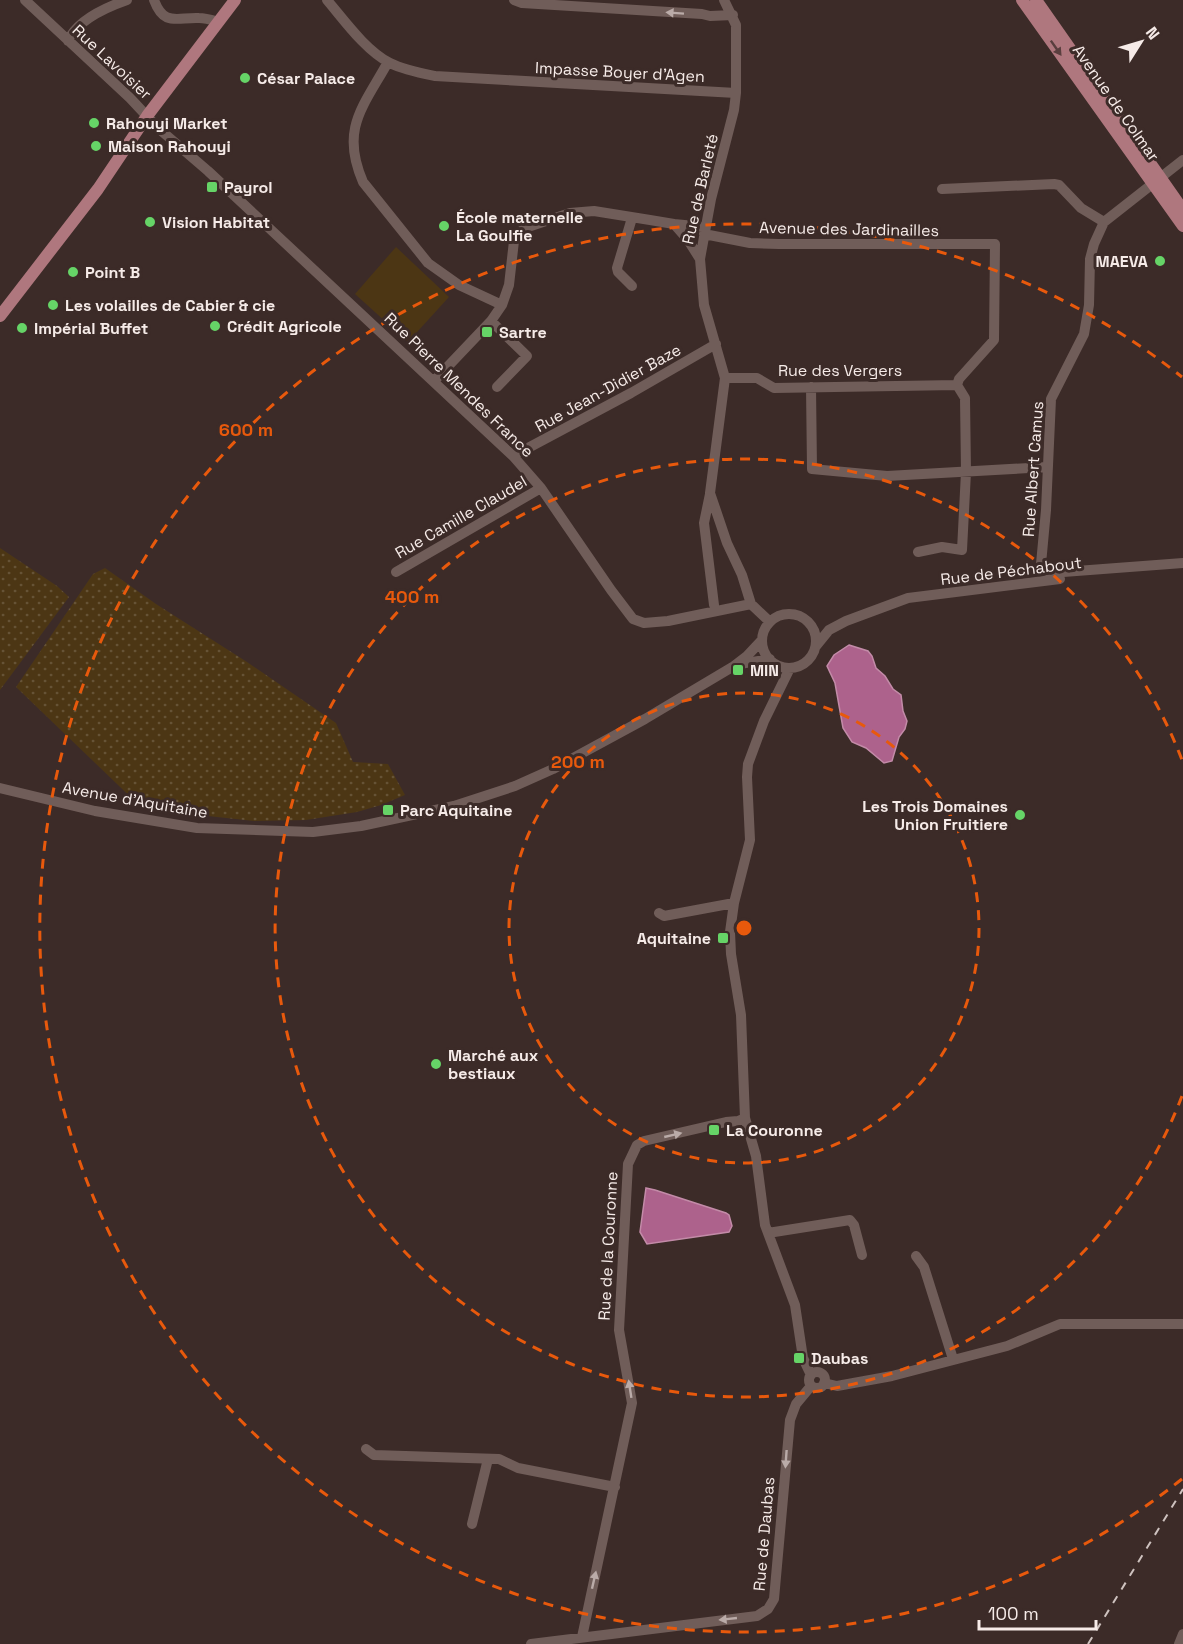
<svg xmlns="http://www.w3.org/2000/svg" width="1183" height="1644" font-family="'Space Grotesk',sans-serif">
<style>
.grass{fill:url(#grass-dots)}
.garden{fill:#4c3614}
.water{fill:#ad628c;stroke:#c38ba8;stroke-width:1.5}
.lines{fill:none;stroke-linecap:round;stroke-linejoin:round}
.minor{stroke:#705d59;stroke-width:10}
.major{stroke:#af777e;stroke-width:12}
.rail{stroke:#cec2bf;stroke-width:2;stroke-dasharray:8 8;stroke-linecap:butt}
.oneway{fill:#baaba8}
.oneway2{fill:#593e3e}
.ring{fill:none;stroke:#e8590c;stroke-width:3;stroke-dasharray:10 8}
.poi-dot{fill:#66d467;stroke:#3c2b28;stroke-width:2}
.labels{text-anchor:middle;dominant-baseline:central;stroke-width:6;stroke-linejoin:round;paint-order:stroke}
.street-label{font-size:16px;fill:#f6ebe8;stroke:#3c2b28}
.poi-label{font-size:16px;font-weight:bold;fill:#f6ebe8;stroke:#3c2b28;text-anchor:start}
.centre{fill:#e8590c;stroke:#3c2b28;stroke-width:3}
.ring-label{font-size:18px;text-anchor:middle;font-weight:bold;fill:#e8590c;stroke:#3c2b28;stroke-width:6;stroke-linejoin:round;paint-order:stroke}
</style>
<defs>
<pattern id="grass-dots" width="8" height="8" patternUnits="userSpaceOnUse" patternTransform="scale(1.5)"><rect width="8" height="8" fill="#4c3614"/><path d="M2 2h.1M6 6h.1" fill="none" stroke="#665336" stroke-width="1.8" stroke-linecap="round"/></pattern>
</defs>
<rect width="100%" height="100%" fill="#3c2b28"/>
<path class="grass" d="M0,548L57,586L69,597L0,690Z
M105,568L156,604L247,662L336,723L353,762L388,764L405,795L381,805L357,812L306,820L254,821L143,809L16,687L93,574Z"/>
<path class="garden" d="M396,247L449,297L408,342L355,294Z"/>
<path class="water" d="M849,645L868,651L872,656L876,668L885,676L893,689L901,695L903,711L907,721L905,729L899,737L892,761L884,763L866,748L852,742L843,728L835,683L827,666L834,655Z
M646,1188L655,1190L726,1213L729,1215L732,1226L729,1232L647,1244L640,1232Z"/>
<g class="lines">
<path class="minor" d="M25,0L130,98L158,128L208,171L513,456L541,488L611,590L633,619L644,623L668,621L751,604
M154,0C164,27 177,17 199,18C206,18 212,20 219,22
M327,0C344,20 366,51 390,63C404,70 420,73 435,76L736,93
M514,0L522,3L702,14L710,16L733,15
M724,0L736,25V93L734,110L711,199L700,259L704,305L725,378L710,493L727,543L742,575L751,604L770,622
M68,41C77,20 107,7 127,0
M388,62C363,107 340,129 363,182L428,263L459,285L502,305
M1183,160L1104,222L1094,244L1090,259L1089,305L1084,334L1051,399L1046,510L1041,564L1042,568L1050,573L1183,563
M942,189L1054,184L1059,185L1081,208L1104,222
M674,224L705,227
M704,234L750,243L779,244H995L994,340L959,379L957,385L965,398L966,472L962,550L942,547L918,552
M632,286L618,272L617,268L632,218
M491,321L527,356L497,387
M725,378H757L774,388L957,385
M434,381L491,321L502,305L509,285L514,241L521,231L528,227L570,213L594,211L650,220L674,224L688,240L700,259
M811,387L812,469L887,476L1047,467
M513,456L631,393L716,344
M710,494L704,523L714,605
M396,572L541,488
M762 641a27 27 0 1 1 54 0a27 27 0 1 1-54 0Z
M816,646L829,630L846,621L908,598L1060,579
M740,664L770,659
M790,668L764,721L748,764L747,777L750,840L734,903L730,932L731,954L741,1015L745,1118L756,1156L765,1225L795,1305L803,1358L811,1375
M0,788L95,811L197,828L313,832L361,826L454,806L515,786L553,769L645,719L734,666L747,656L762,640
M659,913L664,916L734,903
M768,1233L850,1220L854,1225L862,1255
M916,1256L924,1267L953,1359
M809 1380a8 8 0 1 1 16 0a8 8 0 1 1-16 0Z
M824,1383L837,1386L892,1376L1007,1346L1060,1324H1183
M366,1449L374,1455L499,1459L518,1468L615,1487
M472,1524L488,1459
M582,1637L632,1403L619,1330L628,1164L637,1145L644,1141L726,1122L738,1121L745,1118
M531,1644L757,1616L768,1609L774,1599L790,1420L796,1404L811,1386
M1179,1644L1183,1634"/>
<path class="major" d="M1022,0L1183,226
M1036,0L1183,210
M0,316L98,189L147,116L235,0"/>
<path class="rail" d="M1088,1644L1183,1489"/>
</g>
<defs><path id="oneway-solid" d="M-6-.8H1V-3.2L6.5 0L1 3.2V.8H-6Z" transform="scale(1.5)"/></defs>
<g class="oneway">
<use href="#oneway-solid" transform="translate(675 13) rotate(-176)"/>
<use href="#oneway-solid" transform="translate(673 1135) rotate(-13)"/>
<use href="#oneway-solid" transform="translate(630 1389) rotate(-99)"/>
<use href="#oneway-solid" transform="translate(786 1459) rotate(94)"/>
<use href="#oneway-solid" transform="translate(594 1580) rotate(-77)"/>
<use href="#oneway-solid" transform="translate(728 1619) rotate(174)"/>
</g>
<use class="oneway2" href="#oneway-solid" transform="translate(1056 48) rotate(55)"/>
<g class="ring">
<circle cx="744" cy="928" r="235"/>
<path d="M1182 1096A469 469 0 1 1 1182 760"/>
<path d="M1182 1479A704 704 0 1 1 1182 377"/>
</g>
<g class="poi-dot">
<circle cx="245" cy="78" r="6"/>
<circle cx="94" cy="123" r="6"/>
<circle cx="96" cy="146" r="6"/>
<rect x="206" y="181" width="12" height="12" rx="3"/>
<circle cx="150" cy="222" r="6"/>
<circle cx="444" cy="226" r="6"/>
<circle cx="1160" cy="261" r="6"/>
<circle cx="73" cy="272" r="6"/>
<circle cx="53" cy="305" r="6"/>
<circle cx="215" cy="326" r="6"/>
<circle cx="22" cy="328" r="6"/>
<rect x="481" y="326" width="12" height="12" rx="3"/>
<rect x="732" y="664" width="12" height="12" rx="3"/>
<rect x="382" y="804" width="12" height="12" rx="3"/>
<circle cx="1020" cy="815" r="6"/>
<rect x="717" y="932" width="12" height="12" rx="3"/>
<circle cx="436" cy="1064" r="6"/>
<rect x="708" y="1124" width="12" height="12" rx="3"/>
<rect x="793" y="1352" width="12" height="12" rx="3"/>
</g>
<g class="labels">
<g class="street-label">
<text transform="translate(112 62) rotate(43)">Rue Lavoisier</text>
<text transform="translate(620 72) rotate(3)">Impasse Boyer d'Agen</text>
<text transform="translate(1116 103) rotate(55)">Avenue de Colmar</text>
<text transform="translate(700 189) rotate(-77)">Rue de Barleté</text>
<text transform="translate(849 229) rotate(1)">Avenue des Jardinailles</text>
<text x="840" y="370">Rue des Vergers</text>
<text transform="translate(459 385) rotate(44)">Rue Pierre Mendes France</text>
<text transform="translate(608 388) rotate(-29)">Rue Jean-Didier Baze</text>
<text transform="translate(1033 469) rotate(-86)">Rue Albert Camus</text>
<text transform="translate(461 517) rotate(-30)">Rue Camille Claudel</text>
<text transform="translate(1011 571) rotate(-7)">Rue de Péchabout</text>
<text transform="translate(135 800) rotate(10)">Avenue d'Aquitaine</text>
<text transform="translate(608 1246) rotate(-87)">Rue de la Couronne</text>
<text transform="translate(764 1534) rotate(-85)">Rue de Daubas</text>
</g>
<g class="poi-label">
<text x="257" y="78">César Palace</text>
<text x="106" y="123">Rahouyi Market</text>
<text x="108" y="146">Maison Rahouyi</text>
<text x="224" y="187">Payrol</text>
<text x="456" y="217">École maternelle<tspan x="456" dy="18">La Goulfie</tspan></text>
<text x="162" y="222">Vision Habitat</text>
<text x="1148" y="261" text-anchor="end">MAEVA</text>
<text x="85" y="272">Point B</text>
<text x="65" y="305">Les volailles de Cabier &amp; cie</text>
<text x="227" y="326">Crédit Agricole</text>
<text x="34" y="328">Impérial Buffet</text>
<text x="499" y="332">Sartre</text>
<text x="750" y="670">MIN</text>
<text x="1008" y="806" text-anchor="end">Les Trois Domaines<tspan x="1008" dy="18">Union Fruitiere</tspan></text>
<text x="400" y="810">Parc Aquitaine</text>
<text x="711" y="938" text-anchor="end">Aquitaine</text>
<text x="448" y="1055">Marché aux<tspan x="448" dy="18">bestiaux</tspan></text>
<text x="726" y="1130">La Couronne</text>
<text x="811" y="1358">Daubas</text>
</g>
</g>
<circle cx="744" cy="928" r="9" class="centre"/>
<g class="ring-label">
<text x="246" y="436">600 m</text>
<text x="412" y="603">400 m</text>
<text x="578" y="768">200 m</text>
</g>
<g transform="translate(1141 42) rotate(53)" stroke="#3c2b28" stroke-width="4.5" paint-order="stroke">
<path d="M0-4.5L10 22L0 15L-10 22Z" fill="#f6ebe8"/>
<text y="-9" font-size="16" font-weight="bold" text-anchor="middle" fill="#f6ebe8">N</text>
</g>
<path d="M979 1620v9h117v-9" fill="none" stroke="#f6ebe8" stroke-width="3"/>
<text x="988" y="1620" font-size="18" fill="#f6ebe8" stroke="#3c2b28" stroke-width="4.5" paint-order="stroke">100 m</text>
</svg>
